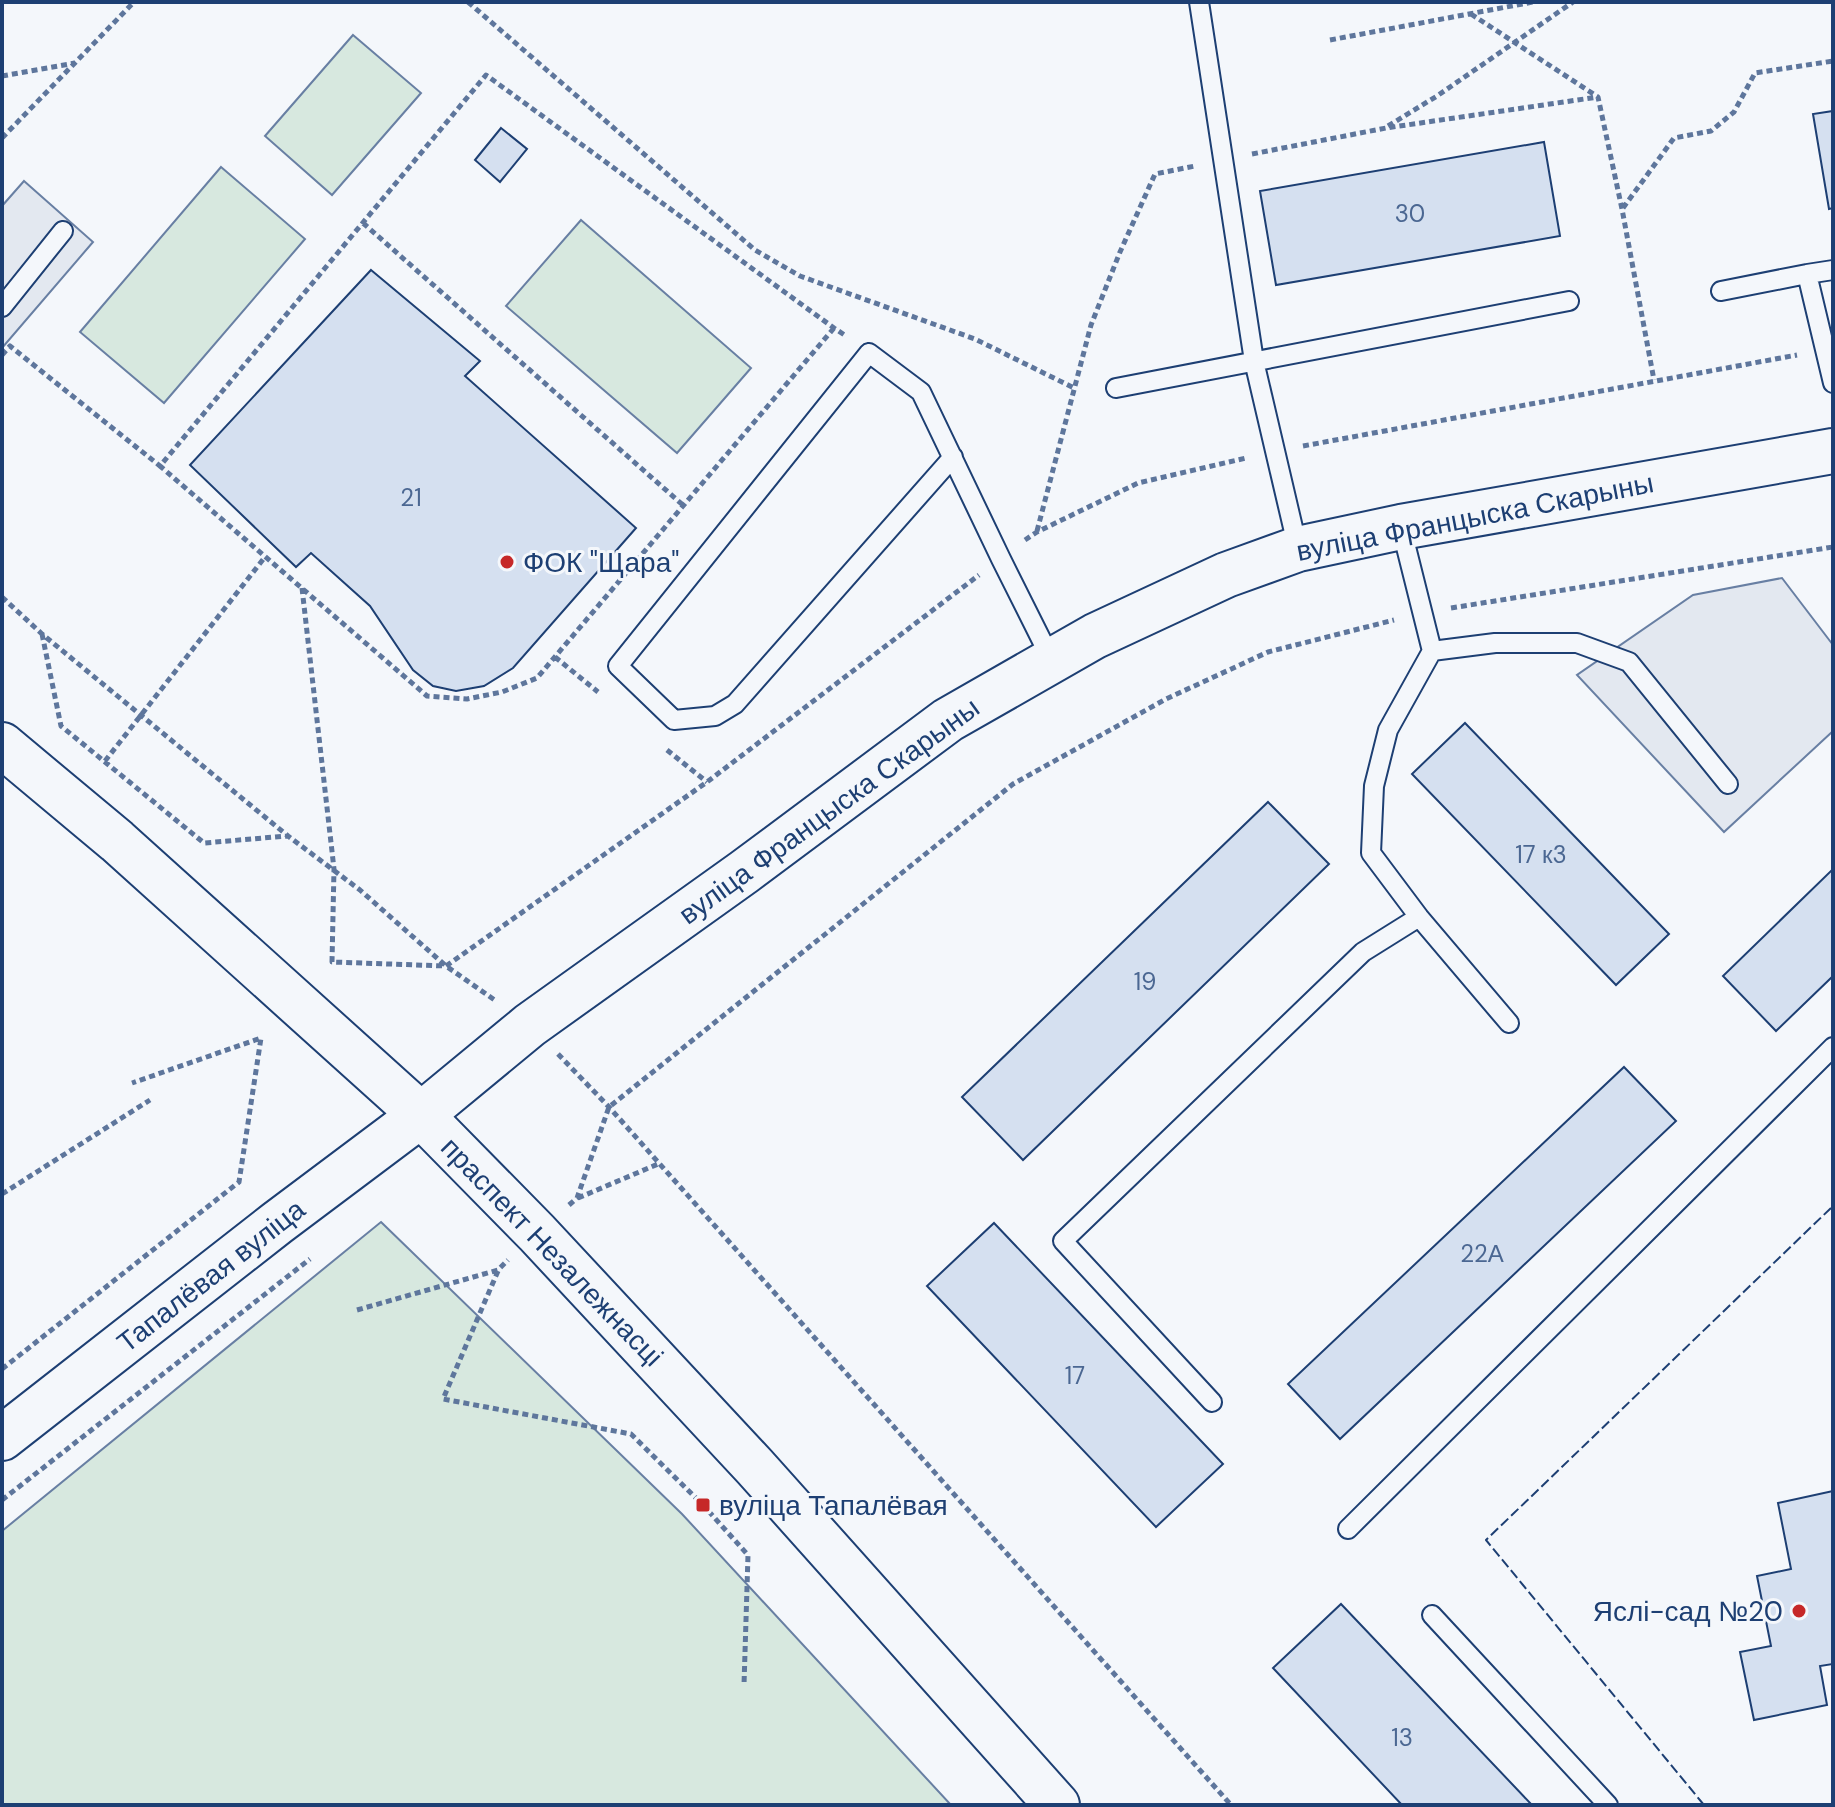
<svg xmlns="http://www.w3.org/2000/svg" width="1835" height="1807" font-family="'DM Sans',sans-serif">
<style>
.green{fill:#d7e8df;stroke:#687fa3;stroke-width:2}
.parking{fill:#e3e8f0;stroke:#687fa3;stroke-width:2}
.building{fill:#d5e0f0;stroke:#1d3f73;stroke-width:2}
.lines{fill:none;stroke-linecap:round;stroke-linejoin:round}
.lane-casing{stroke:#1d3f73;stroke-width:22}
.secondary-casing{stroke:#1d3f73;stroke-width:48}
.path{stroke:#5e769c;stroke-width:5;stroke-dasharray:6 4;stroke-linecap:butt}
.lane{stroke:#f4f7fb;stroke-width:18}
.secondary{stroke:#f4f7fb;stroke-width:44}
.fence{stroke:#1d3f73;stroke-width:2;stroke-dasharray:10 4;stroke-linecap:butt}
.poi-dot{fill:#c62828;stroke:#f4f7fb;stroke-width:3}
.labels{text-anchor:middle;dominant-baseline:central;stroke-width:6;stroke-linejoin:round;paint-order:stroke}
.number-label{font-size:24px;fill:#4b6792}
.street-label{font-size:28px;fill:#1d3f73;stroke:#f4f7fb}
.poi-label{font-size:28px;fill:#1d3f73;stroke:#f4f7fb;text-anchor:start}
</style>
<rect width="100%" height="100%" fill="#f4f7fb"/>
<path class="green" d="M353,35L421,93L332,195L265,136Z
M221,167L305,239L164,403L80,332Z
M581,220L751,368L677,453L506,306Z
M381,1222L682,1514L951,1805H2V1531Z"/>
<path class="parking" d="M24,181L93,242L2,348V206Z
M1782,578L1833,645V731L1724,832L1577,675L1693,595Z"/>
<path class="building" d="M1833,111V208L1829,209L1813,114Z
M501,128L527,149L500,182L475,160Z
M1544,142L1560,236L1276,285L1260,191Z
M371,270L480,361L465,376L636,528L513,668L484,686L456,691L433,686L413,670L370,606L311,553L296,567L190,465Z
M1465,723L1669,934L1616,985L1412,774Z
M1268,802L1329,864L1023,1160L962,1097Z
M1833,869V976L1776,1031L1723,976Z
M1624,1067L1676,1121L1340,1439L1288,1384Z
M994,1223L1223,1464L1156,1527L927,1286Z
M1833,1491V1664L1820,1666L1827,1705L1754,1720L1740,1652L1771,1646L1757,1576L1791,1569L1778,1503Z
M1341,1604L1532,1805H1402L1273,1668Z"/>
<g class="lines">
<defs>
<path id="lane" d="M1199,2L1254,361L1298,549
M1833,270L1807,274L1833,383
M1721,291L1807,274
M2,307L63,231
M1116,388L1569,301
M953,457L735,704L715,716L674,720L618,666L869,353L921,392L1001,559L1052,661
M1401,527L1432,651L1388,730L1374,786L1371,853L1419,917L1509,1023
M1432,651L1495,643H1577L1629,662L1728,784
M1212,1402L1063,1241L1363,952L1419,917
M1348,1529L1833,1047
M1432,1615L1608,1805"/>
<path id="secondary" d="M2,745L117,841L421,1115L537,1233L755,1467L1057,1805
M2,1438L277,1223L421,1115L530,1025L744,872L948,720L1095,636L1226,575L1298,549L1401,527L1833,451"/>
</defs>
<use href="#lane" class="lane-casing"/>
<use href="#secondary" class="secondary-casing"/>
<path class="path" d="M468,2L755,250L800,276L975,339L1074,388
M1471,14L1598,97L1622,209L1654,380
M1330,40L1533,2
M2,76L75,63
M1388,126L1437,96L1573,2
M2,138L134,2
M1252,154L1386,128L1598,97
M1623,208L1674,138L1711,131L1734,112L1755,73L1833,61
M363,223L684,506
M834,328L537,678L502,692L467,699L427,696L160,466L486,75L834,328L846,336
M2,355L10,346L160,466
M1303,446L1797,355
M1037,531L1091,325L1120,252L1155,174L1195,166
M1025,540L1037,532L1138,483L1246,458
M302,588L334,869L332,962L446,966L707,782L979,575
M2,597L42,634L288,836L360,890L446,966L496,1001
M1451,608L1833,547
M42,634L61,726L204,843L287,836
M555,657L598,692
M667,750L707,782
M105,761L265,557
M558,1054L609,1107L1231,1805
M2,1194L150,1100
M578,1198L658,1164
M569,1205L577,1198L609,1107L1013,784L1166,699L1268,652L1394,620
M498,1271L443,1399L631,1434L703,1505L748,1555L744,1685
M357,1310L498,1270L508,1260
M2,1369L239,1182L261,1038L132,1083
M2,1500L310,1259"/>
<use href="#lane" class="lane"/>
<use href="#secondary" class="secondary"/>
<path class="fence" d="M1704,1805L1486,1540L1833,1206"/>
</g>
<g class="poi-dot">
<circle cx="507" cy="562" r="8"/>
<rect x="695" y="1497" width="16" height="16" rx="4"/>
<circle cx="1799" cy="1611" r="8"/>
</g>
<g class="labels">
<g class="number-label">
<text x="1410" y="213">30</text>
<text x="411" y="497">21</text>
<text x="1541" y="854">17 к3</text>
<text x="1145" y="981">19</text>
<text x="1482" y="1253">22А</text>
<text x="1075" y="1375">17</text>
<text x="1402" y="1737">13</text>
</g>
<g class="street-label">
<text transform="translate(1475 517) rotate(-11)">вуліца Францыска Скарыны</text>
<text transform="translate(829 811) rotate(-36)">вуліца Францыска Скарыны</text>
<text transform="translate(552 1252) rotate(46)">праспект Незалежнасці</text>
<text transform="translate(211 1276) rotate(-38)">Тапалёвая вуліца</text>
</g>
<g class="poi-label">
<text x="523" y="562">ФОК "Щара"</text>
<text x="719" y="1505">вуліца Тапалёвая</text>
<text x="1783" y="1611" text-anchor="end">Яслі-сад №20</text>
</g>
</g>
<rect width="1835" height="1807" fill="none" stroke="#1d3f73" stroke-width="8"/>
</svg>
